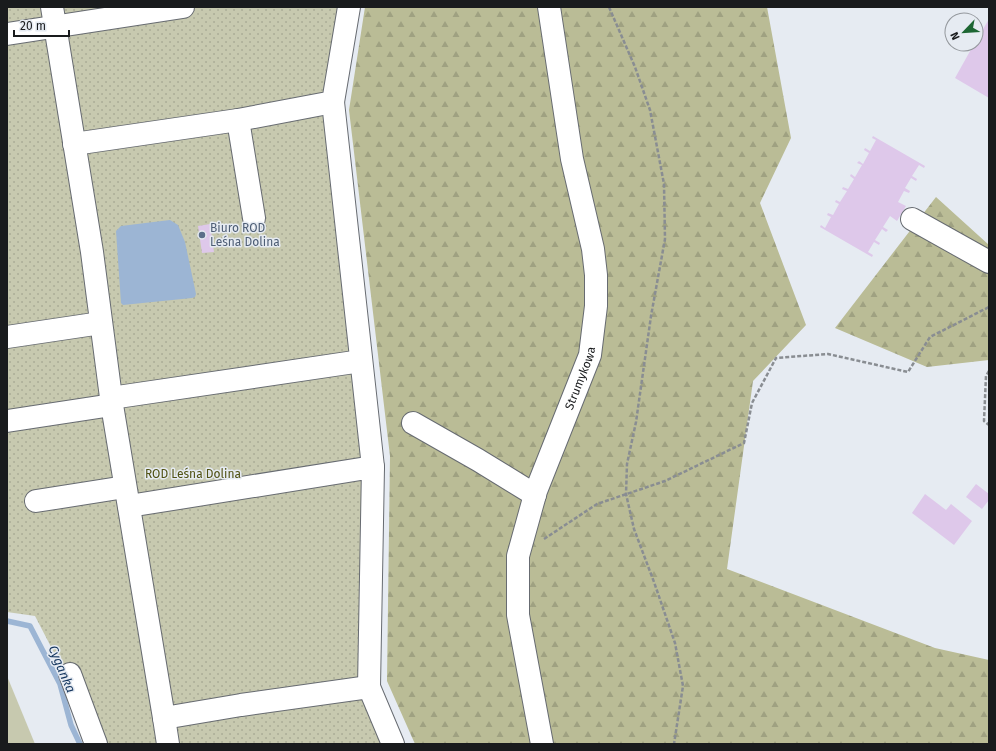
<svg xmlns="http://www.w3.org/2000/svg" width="996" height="751" font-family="'Fira Sans',sans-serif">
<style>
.grass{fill:#c7c9af}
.forest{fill:url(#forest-firs)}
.garden{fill:url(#garden-dots)}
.water{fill:#9cb5d4}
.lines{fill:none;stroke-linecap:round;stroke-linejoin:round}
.stream{stroke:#9cb5d4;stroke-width:5.5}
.building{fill:#dec8ea}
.minor-casing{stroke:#676b71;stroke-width:24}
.path{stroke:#898d92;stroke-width:2.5;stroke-dasharray:4 2;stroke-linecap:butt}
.minor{stroke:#fff;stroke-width:22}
.service-dot{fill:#5c6f8a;stroke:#e6ebf2;stroke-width:1.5}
.labels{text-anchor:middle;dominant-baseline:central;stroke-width:3;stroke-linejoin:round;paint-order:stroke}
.service-label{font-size:12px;fill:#4e5e75;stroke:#e6ebf2;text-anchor:start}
.street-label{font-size:12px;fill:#191b1d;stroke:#e6ebf2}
.park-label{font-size:12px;fill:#505112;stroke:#e6ebf2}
.water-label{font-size:13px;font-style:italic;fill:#11335c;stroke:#e6ebf2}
</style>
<defs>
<pattern id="forest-firs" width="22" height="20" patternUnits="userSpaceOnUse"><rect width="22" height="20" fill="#babc96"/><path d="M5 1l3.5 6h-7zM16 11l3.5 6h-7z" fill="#9fa181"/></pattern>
<pattern id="garden-dots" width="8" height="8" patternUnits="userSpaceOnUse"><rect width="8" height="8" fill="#c7c9af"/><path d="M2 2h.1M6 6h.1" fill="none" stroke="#aaac96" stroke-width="1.8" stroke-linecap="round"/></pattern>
</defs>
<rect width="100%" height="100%" fill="#e6ebf2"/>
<path class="grass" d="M7,676L35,744H7Z"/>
<path class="forest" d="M365,7H767L791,138L760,203L806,325L753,381L727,569L935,648L989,660V744H415L387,681L390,456L349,110Z
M936,197L989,245V360L927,367L835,328Z"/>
<path class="garden" d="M7,7H355L341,107L377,684L405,744H92L63,670L35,616L7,612Z"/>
<path class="water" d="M170,220L178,225L185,242L196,294L195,297L192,298L123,305L121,303L116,231L121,226Z"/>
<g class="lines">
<path class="stream" d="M7,621L30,626L60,684L71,725L80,744"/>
</g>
<path class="building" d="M989,19V98L955,78L974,44H976V41Z
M873,136L925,166L924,168L919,165L912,176L917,179L916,181L911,178L905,188L910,191L909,193L904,191L898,202L906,206L897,221L890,216L883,227L888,230L886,232L882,229L875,240L880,243L879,245L874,242L868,252L873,255L872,257L820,227L821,225L825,228L831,217L827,215L828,213L833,215L839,204L835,202L836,200L840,202L847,191L842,189L843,187L848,189L854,179L850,176L851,174L855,177L862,165L857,163L859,161L863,164L869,153L864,150L865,148L870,151L876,140L872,138Z
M210,224L214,252L202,253L198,226Z
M976,484L989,494V500L982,509L966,497Z
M925,494L946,510L951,504L972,521L954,545L912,513Z"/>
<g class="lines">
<defs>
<g id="minor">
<path d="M52,7L92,252L112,405L164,718L241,705L369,687L393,744"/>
<path d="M7,34L183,7"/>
<path d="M333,102L373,467"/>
<path d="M238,120L254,218"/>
<path d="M74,144L238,120L333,102L349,7"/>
<path d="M912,219L989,262"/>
<path d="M7,337L101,323"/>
<path d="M111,398L361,361"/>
<path d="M7,421L112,405"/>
<path d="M413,423L478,460L535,495"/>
<path d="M36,501L125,487"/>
<path d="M129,506L373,467L369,687"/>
<path d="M70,674L96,744"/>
<path d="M164,718L168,744"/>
<path id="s1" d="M542,744L518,615V556L536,491L590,355L596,306V275L593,249L572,159L549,7"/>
</g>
</defs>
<use href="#minor" class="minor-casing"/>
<path class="path" d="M609,7L635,67L650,110L664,184L665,239L651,316L636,422L627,464L626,494L634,529L654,582L675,643L683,686L674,744
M989,371L986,376L984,421L989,425
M544,539L597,504L665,481L744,443L752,403L776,358L828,354L908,372L930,337L989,307"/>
<use href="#minor" class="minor"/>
</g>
<circle class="service-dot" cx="202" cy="235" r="4"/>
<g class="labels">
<g class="service-label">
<text x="210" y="228">Biuro ROD<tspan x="210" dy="14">Leśna Dolina</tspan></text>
</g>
<g class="street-label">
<text stroke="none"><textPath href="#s1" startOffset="379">Strumykowa</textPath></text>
</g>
<g class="park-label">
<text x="193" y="474">ROD Leśna Dolina</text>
</g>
<g class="water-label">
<text transform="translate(62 669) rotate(67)">Cyganka</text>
</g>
</g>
<rect width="996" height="751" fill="none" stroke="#191b1d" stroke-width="16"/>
<g transform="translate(964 32) rotate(245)"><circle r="19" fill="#e6ebf2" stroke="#94989d"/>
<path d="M0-3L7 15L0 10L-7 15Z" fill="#1d6633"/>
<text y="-6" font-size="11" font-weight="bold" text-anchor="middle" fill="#191b1d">N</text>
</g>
<path d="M14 30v6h55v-6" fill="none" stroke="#191b1d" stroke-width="2"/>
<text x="20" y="30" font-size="12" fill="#191b1d" stroke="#e6ebf2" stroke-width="3" paint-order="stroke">20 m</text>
</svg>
